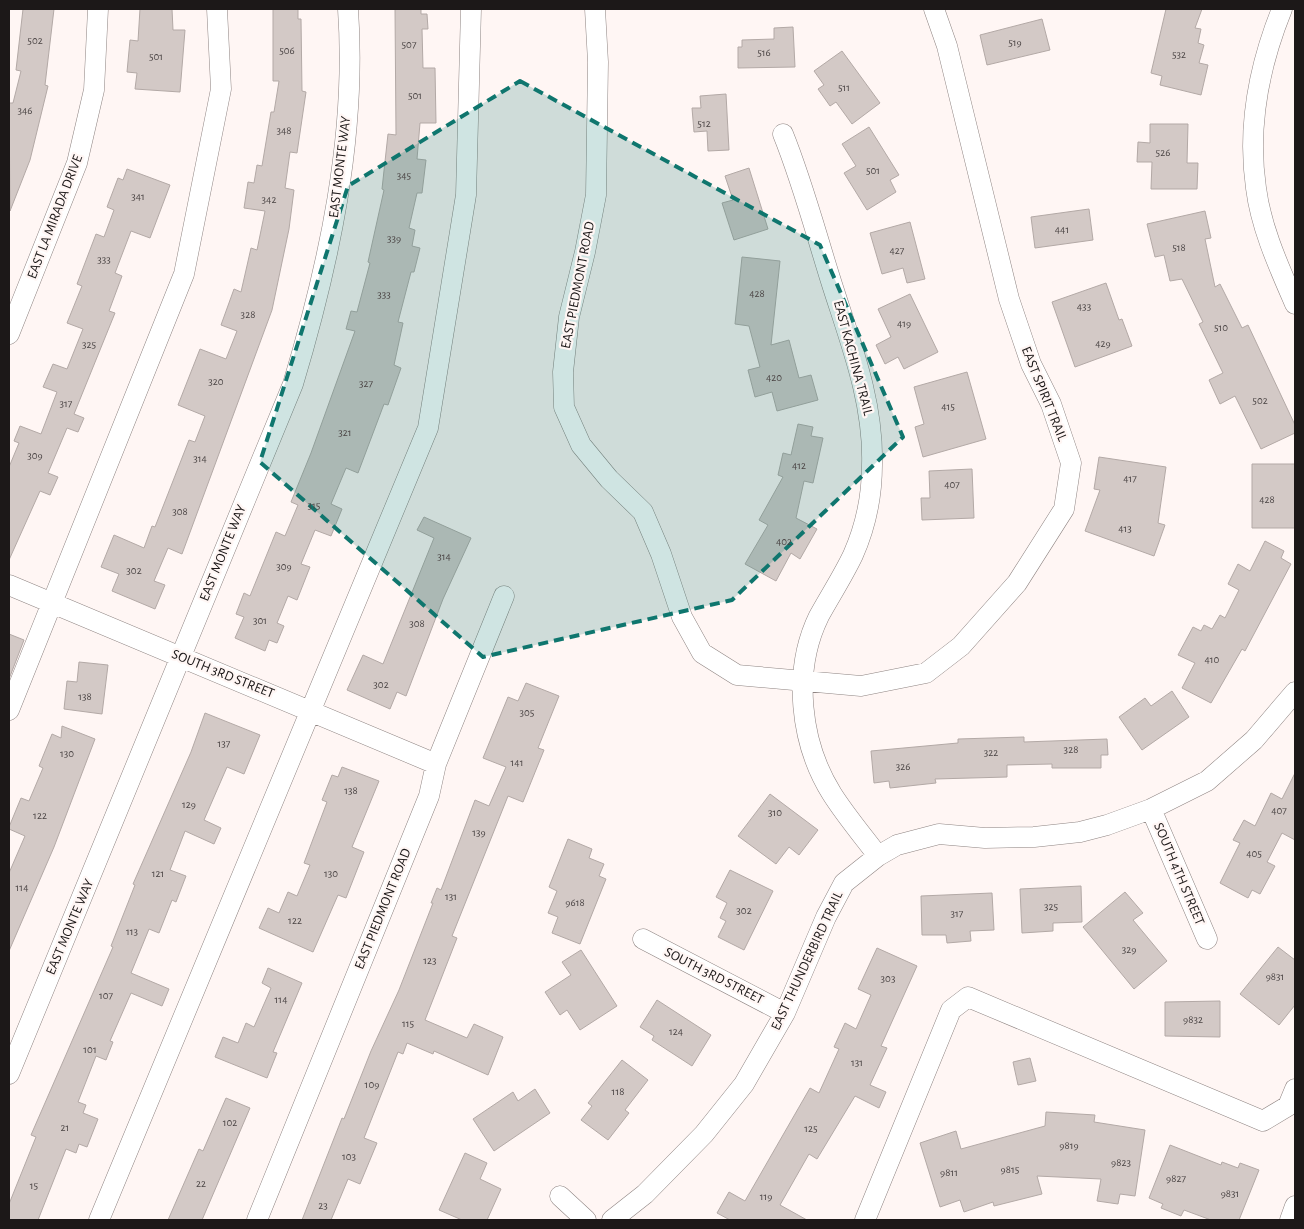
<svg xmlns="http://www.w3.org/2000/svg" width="1304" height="1229" font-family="'Alegreya Sans',sans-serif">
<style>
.building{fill:#d3c9c6;stroke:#b3a9a6}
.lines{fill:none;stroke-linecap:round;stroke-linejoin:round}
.minor-casing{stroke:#8e8482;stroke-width:21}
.minor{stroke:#fff;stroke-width:20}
.marked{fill:#0f766e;fill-opacity:0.2;stroke:#0f766e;stroke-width:4;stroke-dasharray:10 6;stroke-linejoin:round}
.labels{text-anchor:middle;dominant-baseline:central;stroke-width:4.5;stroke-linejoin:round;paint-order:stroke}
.number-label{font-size:11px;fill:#4a4444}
.street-label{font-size:14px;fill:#1c1818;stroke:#fff6f4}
</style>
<rect width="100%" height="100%" fill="#fff6f4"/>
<path class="building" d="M23,9H54L45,85L48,86L30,160L10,211L9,103H13L21,71L16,70Z
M140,9H172L173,30H185L180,92L135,89L137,73L127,72L130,40L138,41Z
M273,9H298V19H301L302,91L306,92L297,153L290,152L285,188L294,190L289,229L272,310L182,554L168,548L154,581L165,585L155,609L112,591L119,574L101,567L114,535L144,548L152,526L155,527L189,440L195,442L205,416L178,405L200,349L226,359L237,331L221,325L234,289L241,292L251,248L257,250L265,211L244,208L248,182L254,183L257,165L262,166L271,112H274L279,81H273Z
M395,9H421V14H427L428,29H422L423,68H435L436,123H420L417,159L426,160L422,193H417L409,228L415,230L412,246L420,248L414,272H411L398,322L403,323L394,365L401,368L388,405L384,404L358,473L346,468L331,504L342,509L331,536L315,530L301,564L310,567L297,600L288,596L277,623L284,626L277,643L269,640L265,651L235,638L244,617L236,614L244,593L250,596L276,532L285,536L298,505L291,502L311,453L355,331L346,329L351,311L357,312L370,263L368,262L384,190L382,189L388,134L396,135Z
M1166,9H1202L1195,28L1201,29L1198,43L1204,45L1199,63L1208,65L1201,95L1160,85L1162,76L1151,73Z
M1042,19L1050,50L987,65L980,35Z
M793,27L795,67L738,68V47H742V40L774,39V28Z
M842,51L880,103L852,124L836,102L830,106L818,89L824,85L814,71Z
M726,94L729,150L708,151L707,131L694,132L692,108H701L700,96Z
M1150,124H1188L1187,163H1198L1197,189H1151L1152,162H1137L1138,142L1150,143Z
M869,127L899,175L890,180L896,192L867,210L844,173L856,166L842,144Z
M749,168L768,229L734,240L722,203L733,200L725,176Z
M127,169L170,185L150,238L131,231L115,273L122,276L109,311L115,313L74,414L84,418L78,432L67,428L48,473L58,477L50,495L40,491L9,560V467L19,443L14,441L20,426L41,434L57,392L43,387L53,364L67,369L83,329L67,323L82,286L77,284L96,234L104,237L114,210L107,207L118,178L123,180Z
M1089,209L1093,240L1035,248L1031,217Z
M1205,211L1211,238L1205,239L1215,287L1220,284L1242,328L1248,325L1295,425V433L1261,449L1235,396L1220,404L1209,380L1223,373L1199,324L1203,322L1182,279L1170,281L1164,255L1155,257L1147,224Z
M910,222L925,279L907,283L903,268L882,274L870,233Z
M742,257L780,261L771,345L789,340L799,378L811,375L818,400L777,411L772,392L755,397L748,370L760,367L749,326L735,324Z
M1106,283L1119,320L1122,319L1132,346L1075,367L1052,302Z
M910,294L938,352L904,369L898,357L885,364L876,345L891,337L878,309Z
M967,372L986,439L923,457L915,427L924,424L914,387Z
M798,424L813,427L811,436L823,438L813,483L804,481L796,518L817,529L800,559L791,553L776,581L745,564L768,525L759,520L783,477L778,475L783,453L791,455Z
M1099,457L1166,467L1158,523L1165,525L1154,556L1085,531L1100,490L1094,489Z
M1252,464H1295V528H1252Z
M972,469L974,518L922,520L921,498H930L929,471Z
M424,517L471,538L443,599L406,696L397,692L390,709L347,690L363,655L383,664L434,538L417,530Z
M1265,541L1284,551L1281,558L1291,564L1245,651L1242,649L1211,703L1182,688L1195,663L1178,655L1193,627L1201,631L1204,625L1212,629L1220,615L1225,618L1239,590L1228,584L1238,564L1250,571Z
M9,634L24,640L9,679Z
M79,662L108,665L102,714L64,709L67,681L77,682Z
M526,683L559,696L538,748L544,750L523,802L508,796L452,936L457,938L425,1020L467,1038L474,1024L503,1037L494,1060L488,1075L434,1051L433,1054L407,1043L403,1054L398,1052L364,1138L377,1143L360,1184L348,1179L331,1220H302L342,1118L344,1119L371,1051L399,990L433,903H431L437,888L441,890L475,800L489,806L506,767L483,758L508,697L518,701Z
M1172,691L1189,717L1142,750L1119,717L1145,698L1151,706Z
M205,713L260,735L244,774L227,767L204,820L221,828L214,844L185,831L170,870L186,876L176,902L172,900L159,933L149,929L131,973L169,989L162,1006L131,993L110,1041L113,1042L106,1060L96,1056L78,1102L86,1105L83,1113L98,1119L87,1147L79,1144L76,1153L66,1149L38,1220H9V1204L36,1137L31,1135L113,947L111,946L135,885L133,884L191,752Z
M62,726L95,739L54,847L9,951V873L25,836L9,829V827L21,798L29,801L43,768L39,766L52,734L61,738Z
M1024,737V742L1107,739L1108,755H1101V768H1052V764L1007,765V777L935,779L936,783L890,788L889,781L874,783L871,751L958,743V739Z
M342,767L379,781L352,847L364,852L346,898L338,895L313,952L259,928L268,908L279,913L288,892L297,896L310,865L304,863L327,802L322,800L332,775L338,777Z
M1295,773V840L1282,833L1267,862L1275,866L1260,894L1252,890L1248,898L1220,883L1240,843L1233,840L1244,820L1255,826L1271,793L1282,799Z
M770,794L818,830L799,855L789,847L776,864L738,836Z
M568,839L592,849L589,858L604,864L599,876L606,879L580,944L552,933L558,917L548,913L557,891L549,887Z
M730,870L773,891L744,950L718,937L726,921L720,918L727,903L716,897Z
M1081,886L1082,922L1053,923V931L1022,933L1020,889Z
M1125,892L1143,913L1133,920L1167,961L1134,989L1083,927Z
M992,893L994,930L970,931L971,941L947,943L946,935H922L921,896Z
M1278,947L1295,960V1005L1279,1025L1240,994Z
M877,948L917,966L881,1046L887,1048L870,1085L886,1092L879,1108L855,1096L817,1159L809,1154L780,1205L807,1220H730L717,1213L729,1192L745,1201L810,1088L819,1093L839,1049L834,1047L845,1023L856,1029L871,995L858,989Z
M581,950L617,1006L580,1030L567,1010L560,1015L545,992L571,975L562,962Z
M268,968L302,983L273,1052L277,1053L267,1078L215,1057L223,1037L238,1043L246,1023L254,1027L271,988L262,983Z
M657,1000L711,1035L692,1066L652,1040L654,1036L640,1027Z
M1220,1001V1037L1165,1036V1002Z
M1030,1058L1036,1081L1018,1085L1013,1062Z
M622,1060L648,1080L625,1110L629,1113L608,1140L581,1120L592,1106L588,1103Z
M535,1089L550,1113L494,1151L473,1119L513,1092L518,1101Z
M226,1098L250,1108L202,1220H168L199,1149L203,1151Z
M1046,1112L1095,1115L1094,1122L1145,1130L1135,1196L1120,1194L1118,1204L1097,1201L1101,1179L1037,1176L1042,1194L994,1206L993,1202L964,1212L960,1200L940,1207L920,1143L956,1131L961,1149L1045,1126Z
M1170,1145L1221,1165L1222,1162L1238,1168L1240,1163L1259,1170L1239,1220H1211L1184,1210L1181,1216L1161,1208L1163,1204L1149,1198Z
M465,1153L487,1163L480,1179L501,1189L487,1220H462L439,1210Z"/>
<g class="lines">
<defs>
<path id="minor" d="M595,9L598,62L596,195L585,252L569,317L563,372L564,407L581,445L609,479L643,512L661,554L682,617L702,653L737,675L861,686L926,673L961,646L1017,583L1064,509L1071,463L1051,404L1031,364L1009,299L947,46L934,9
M1282,9C1259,66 1247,126 1256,188C1261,228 1279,267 1295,304
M783,134C802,181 815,230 830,278C849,339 874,400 872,465C872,495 865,528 853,555C843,576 830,596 819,616C792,671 800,743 832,794C846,816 863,836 878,856
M9,334L77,163L94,90L98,9
M9,585L436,764
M9,710L184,274L221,89L217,9
M1151,809L1207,939
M643,939L785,1013
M9,1074L293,384C329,264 357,136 348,9
M560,1196L586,1220
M99,1220L428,428L466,195L471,9
M257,1220L429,796L436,764L504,596
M612,1220L645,1194L704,1134L744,1084L785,1013L826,917L844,883L878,856L897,845L939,834L985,838L1034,837L1080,832L1107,825L1151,809L1207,781L1254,740L1295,692
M865,1220L951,1010L968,997L1263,1121L1288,1106L1295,1089
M1290,1220L1295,1206"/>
</defs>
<use href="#minor" class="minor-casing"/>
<use href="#minor" class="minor"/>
</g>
<path class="marked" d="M520,81L820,245L903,437L732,600L483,657L260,462L348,186Z"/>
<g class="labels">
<g class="number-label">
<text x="35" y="40">502</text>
<text x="1015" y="42">519</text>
<text x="409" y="44">507</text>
<text x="287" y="50">506</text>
<text x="764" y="52">516</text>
<text x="1179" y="54">532</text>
<text x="156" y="56">501</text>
<text x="844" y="87">511</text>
<text x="415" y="95">501</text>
<text x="25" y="110">346</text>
<text x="704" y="123">512</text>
<text x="284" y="130">348</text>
<text x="1163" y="152">526</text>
<text x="873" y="170">501</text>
<text x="404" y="175">345</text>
<text x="138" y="196">341</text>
<text x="269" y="199">342</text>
<text x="1062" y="229">441</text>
<text x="394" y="238">339</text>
<text x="1179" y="247">518</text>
<text x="897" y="250">427</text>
<text x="104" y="259">333</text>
<text x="757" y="293">428</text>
<text x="384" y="294">333</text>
<text x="1084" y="306">433</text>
<text x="248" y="314">328</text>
<text x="904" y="323">419</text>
<text x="1221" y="327">510</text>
<text x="1103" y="343">429</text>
<text x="89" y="344">325</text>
<text x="774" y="377">420</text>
<text x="216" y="381">320</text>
<text x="366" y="383">327</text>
<text x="1260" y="400">502</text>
<text x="66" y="403">317</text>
<text x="948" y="406">415</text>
<text x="345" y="432">321</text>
<text x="35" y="455">309</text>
<text x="200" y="458">314</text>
<text x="799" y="465">412</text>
<text x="1130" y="478">417</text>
<text x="952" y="484">407</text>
<text x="1267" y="499">428</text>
<text x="314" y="505">315</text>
<text x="180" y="511">308</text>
<text x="1125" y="528">413</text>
<text x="784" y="541">402</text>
<text x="444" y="556">314</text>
<text x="284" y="566">309</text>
<text x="134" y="570">302</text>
<text x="260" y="620">301</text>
<text x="417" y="623">308</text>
<text x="1212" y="659">410</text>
<text x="381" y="684">302</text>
<text x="85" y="696">138</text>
<text x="527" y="712">305</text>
<text x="224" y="743">137</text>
<text x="1071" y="749">328</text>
<text x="991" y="752">322</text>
<text x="67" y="753">130</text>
<text x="517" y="762">141</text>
<text x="903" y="766">326</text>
<text x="351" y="790">138</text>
<text x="189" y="804">129</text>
<text x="1279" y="810">407</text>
<text x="775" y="812">310</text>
<text x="40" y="815">122</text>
<text x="479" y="832">139</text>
<text x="1254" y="853">405</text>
<text x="158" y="873">121</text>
<text x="331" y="873">130</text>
<text x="22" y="887">114</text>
<text x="451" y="896">131</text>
<text x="575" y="902">9618</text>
<text x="1051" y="906">325</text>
<text x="744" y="910">302</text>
<text x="957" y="913">317</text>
<text x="295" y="920">122</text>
<text x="132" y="931">113</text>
<text x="1129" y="949">329</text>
<text x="430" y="960">123</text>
<text x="1275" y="976">9831</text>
<text x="888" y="978">303</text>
<text x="106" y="995">107</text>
<text x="281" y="999">114</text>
<text x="1193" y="1019">9832</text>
<text x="408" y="1023">115</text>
<text x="676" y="1031">124</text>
<text x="90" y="1049">101</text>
<text x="857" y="1062">131</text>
<text x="372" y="1084">109</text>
<text x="618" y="1091">118</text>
<text x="230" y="1122">102</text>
<text x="65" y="1127">21</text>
<text x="811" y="1128">125</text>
<text x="1069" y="1145">9819</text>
<text x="349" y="1156">103</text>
<text x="1121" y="1162">9823</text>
<text x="1010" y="1169">9815</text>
<text x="949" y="1172">9811</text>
<text x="1176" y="1178">9827</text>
<text x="201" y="1183">22</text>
<text x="34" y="1185">15</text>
<text x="1230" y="1193">9831</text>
<text x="766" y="1196">119</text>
<text x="323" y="1205">23</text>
</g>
<g class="street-label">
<text transform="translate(340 167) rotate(-83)">EAST MONTE WAY</text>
<text transform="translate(55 217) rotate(-69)">EAST LA MIRADA DRIVE</text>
<text transform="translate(578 285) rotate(-79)">EAST PIEDMONT ROAD</text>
<text transform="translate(853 358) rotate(75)">EAST KACHINA TRAIL</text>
<text transform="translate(1044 394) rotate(68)">EAST SPIRIT TRAIL</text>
<text transform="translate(223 553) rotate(-68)">EAST MONTE WAY</text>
<text transform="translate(223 674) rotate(22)">SOUTH 3RD STREET</text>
<text transform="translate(1179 874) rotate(67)">SOUTH 4TH STREET</text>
<text transform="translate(383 909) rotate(-68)">EAST PIEDMONT ROAD</text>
<text transform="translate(70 927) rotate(-67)">EAST MONTE WAY</text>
<text transform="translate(807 961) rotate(-65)">EAST THUNDERBIRD TRAIL</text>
<text transform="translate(714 976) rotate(27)">SOUTH 3RD STREET</text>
</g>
</g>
<rect width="1304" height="1229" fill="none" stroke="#1c1818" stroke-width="20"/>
</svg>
